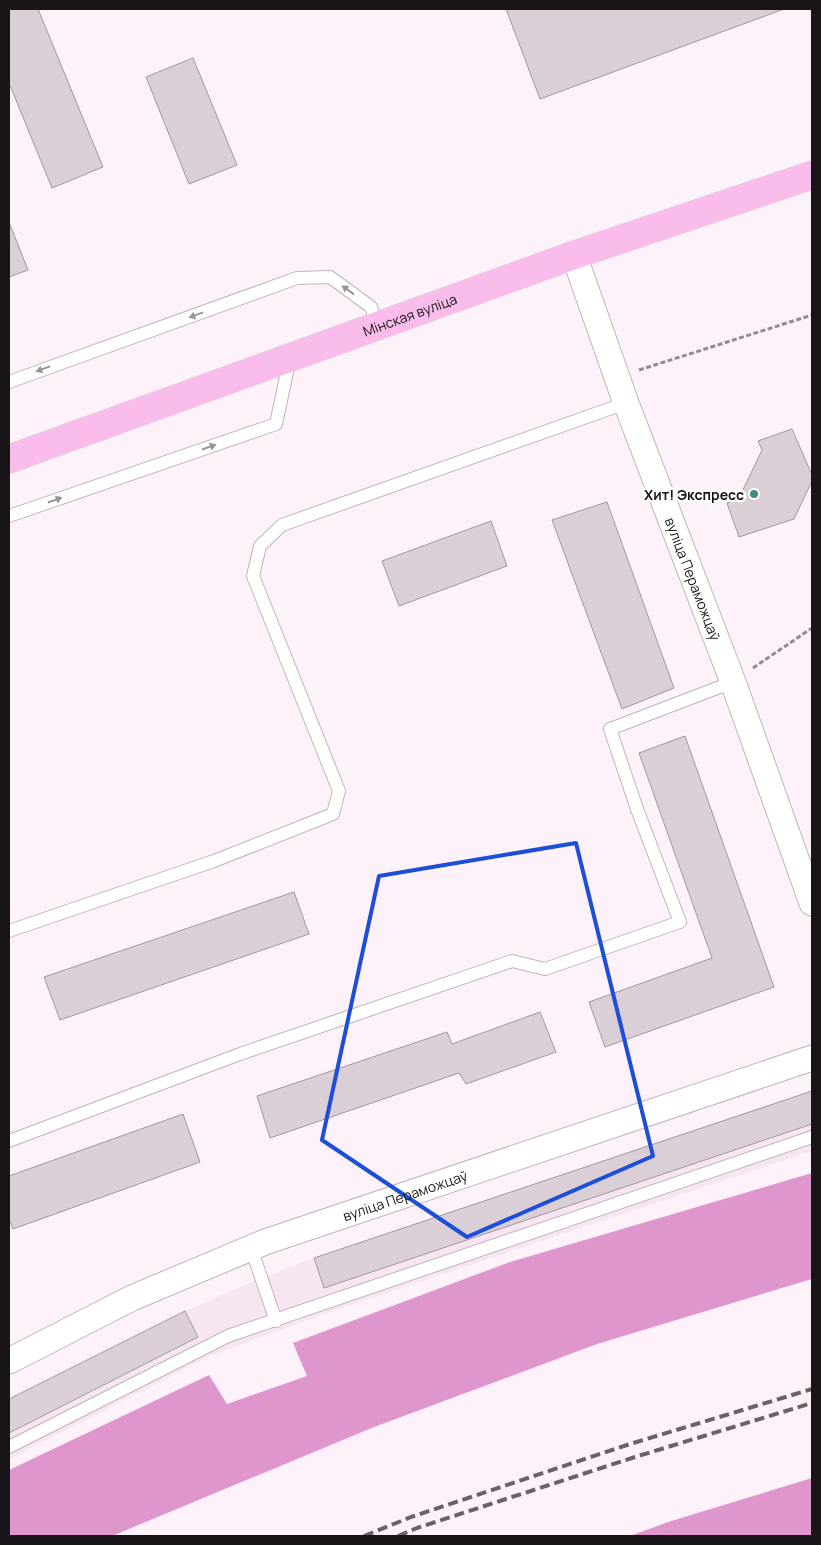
<svg xmlns="http://www.w3.org/2000/svg" width="821" height="1545" font-family="Manrope,sans-serif">
<style>
.built{fill:#f7e5f2}
.forest{fill:#df96cd}
.building{fill:#dbcfd7;stroke:#a2979f}
.lines{fill:none;stroke-linecap:round;stroke-linejoin:round}
.service-casing{stroke:#bfb4bc;stroke-width:14}
.minor-casing{stroke:#bfb4bc;stroke-width:27}
.primary-casing{stroke:#d5d5d5;stroke-width:29}
.path{stroke:#938b91;stroke-width:3;stroke-dasharray:5 2.5;stroke-linecap:butt}
.service{stroke:#fff;stroke-width:12}
.minor{stroke:#fff;stroke-width:25}
.primary{stroke:#f9bceb;stroke-width:28}
.rail{stroke:#696267;stroke-width:4;stroke-dasharray:10 5;stroke-linecap:butt}
.oneway{fill:#979597}
.marked{fill:none;stroke:#1d4ed8;stroke-width:4;stroke-linejoin:round}
.poi-dot{fill:#418880;stroke:#fff;stroke-width:2}
.labels{text-anchor:middle;dominant-baseline:central;stroke-width:5;stroke-linejoin:round;paint-order:stroke}
.street-label{font-size:14px;fill:#181417;stroke:#fff}
.poi-label{font-size:14px;font-weight:bold;fill:#181417;stroke:#fff;text-anchor:end}
</style>
<rect width="100%" height="100%" fill="#fdf2fa"/>
<path class="built" d="M812,1091V1151L329,1312L210,1356L9,1459V1399L185,1311L262,1278L314,1258Z"/>
<path class="forest" d="M812,1173V1279L597,1344L374,1427L112,1536H9V1470L209,1375L227,1404L307,1376L293,1343L510,1262Z
M812,1478V1536H630L668,1522Z"/>
<path class="building" d="M9,9H38L103,167L52,188L9,83Z
M506,9H784L540,99Z
M193,58L237,165L189,184L146,77Z
M9,222L28,270L9,277Z
M792,429L812,475V481L794,519L739,537L727,503L738,500L762,450L758,441Z
M607,502L674,688L622,709L552,520Z
M491,521L507,566L399,606L382,561Z
M685,736L774,987L605,1047L589,1002L712,958L639,753Z
M294,892L309,934L60,1020L44,977Z
M540,1012L556,1052L466,1084L459,1073L270,1138L257,1096L447,1032L452,1044Z
M812,1091V1124L324,1288L314,1258Z
M183,1114L200,1162L13,1229L9,1219V1176Z
M185,1311L198,1337L9,1433V1399Z"/>
<g class="lines">
<defs>
<path id="service" d="M9,382L297,278L330,277L371,307L378,326
M9,516L276,424L290,358
M9,931L214,861L333,814L339,791L253,576L260,546L282,525L626,403
M9,1141L240,1054L512,961L545,969L680,922L637,809L610,729L733,682
M251,1248L276,1321
M9,1447L228,1336L812,1137"/>
<g id="minor">
<path id="s1" d="M574,255L626,403L733,682L812,903"/>
<path id="s2" d="M9,1361L132,1298L265,1242L812,1058"/>
</g>
<g id="primary">
<path id="s3" d="M9,459L574,255L812,175"/>
</g>
</defs>
<use href="#service" class="service-casing"/>
<use href="#minor" class="minor-casing"/>
<use href="#primary" class="primary-casing"/>
<path class="path" d="M639,370L812,315
M753,668L812,628"/>
<use href="#service" class="service"/>
<use href="#minor" class="minor"/>
<use href="#primary" class="primary"/>
<path class="rail" d="M364,1536L411,1517L630,1444L812,1389
M398,1536L417,1528L635,1457L812,1403"/>
</g>
<defs><path id="oneway-solid" d="M-6-.8H1V-3.2L6.5 0L1 3.2V.8H-6Z" transform="scale(1.25)"/></defs>
<g class="oneway">
<use href="#oneway-solid" transform="translate(348 290) rotate(-144)"/>
<use href="#oneway-solid" transform="translate(196 315) rotate(160)"/>
<use href="#oneway-solid" transform="translate(43 369) rotate(160)"/>
<use href="#oneway-solid" transform="translate(209 447) rotate(-19)"/>
<use href="#oneway-solid" transform="translate(55 500) rotate(-19)"/>
</g>
<path class="marked" d="M576,843L653,1156L467,1237L322,1140L379,876Z"/>
<circle class="poi-dot" cx="754" cy="494" r="5"/>
<g class="labels">
<g class="street-label">
<text stroke="none"><textPath href="#s3" startOffset="426">Мінская вуліца</textPath></text>
<text stroke="none"><textPath href="#s1" startOffset="345">вуліца Пераможцаў</textPath></text>
<text stroke="none"><textPath href="#s2" startOffset="430">вуліца Пераможцаў</textPath></text>
</g>
<g class="poi-label">
<text x="744" y="494">Хит! Экспресс</text>
</g>
</g>
<rect width="821" height="1545" fill="none" stroke="#181417" stroke-width="20"/>
</svg>
